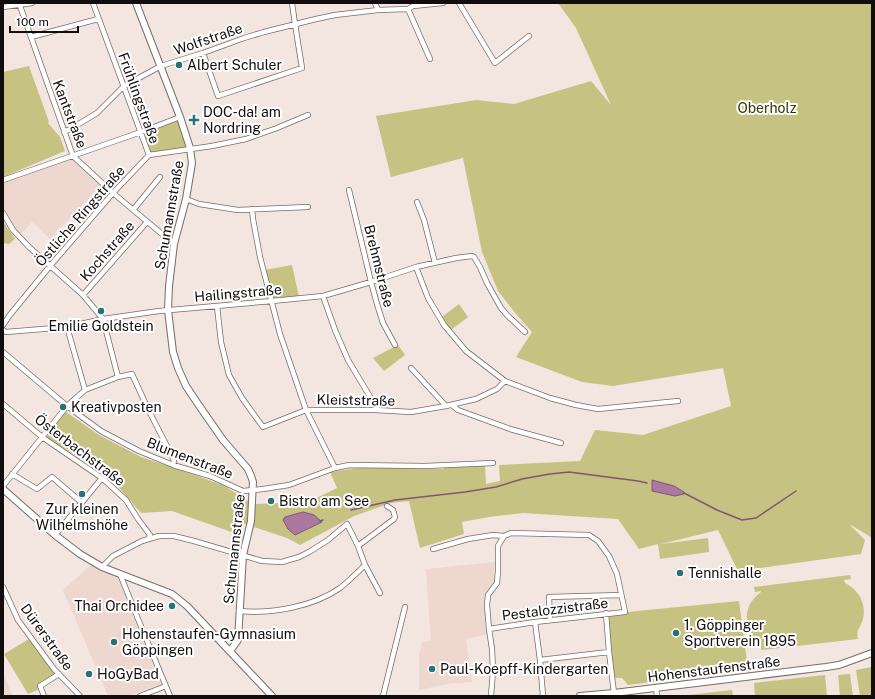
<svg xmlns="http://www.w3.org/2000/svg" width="875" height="699" font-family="'Public Sans',sans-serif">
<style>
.built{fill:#edd7cf}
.green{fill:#c6c282}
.water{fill:#ac77a1;stroke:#7e5774}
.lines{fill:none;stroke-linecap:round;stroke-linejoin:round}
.stream{stroke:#7e5774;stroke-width:1.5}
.street-casing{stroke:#786c68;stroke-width:6}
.secondary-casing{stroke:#786c68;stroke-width:8}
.street{stroke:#fff;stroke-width:4.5}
.secondary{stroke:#fff;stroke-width:6}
.poi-dot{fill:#287278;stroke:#fff;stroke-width:1.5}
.labels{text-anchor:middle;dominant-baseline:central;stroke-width:4;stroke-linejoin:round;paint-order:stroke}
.street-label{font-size:14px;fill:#120d0c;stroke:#fff}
.poi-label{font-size:14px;fill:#120d0c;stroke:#fff;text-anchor:start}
.park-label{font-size:14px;fill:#393500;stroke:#fff}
</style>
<rect width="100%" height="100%" fill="#f3e5e0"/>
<path class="built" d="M72,157L102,185L50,239L32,222L20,235L14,229L3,209V182Z
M495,562L494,582L487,594L488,634L466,639L472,682L447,684L419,690V655L422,642L431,641L426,569Z
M92,564L118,575L128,604L161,685L128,696H108L63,590Z
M3,674L13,696H3Z"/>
<path class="green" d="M558,3H872V538L866,534L849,524L865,540L861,554L738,571L718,530L661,544L708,538L709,552L660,559L658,544L639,549L618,519L523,513L489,517L462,522L464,534L420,548L409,501L391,503L354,516L300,545L287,538L242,523L240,535L172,511L141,513L108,475L44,436L66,412L99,435L141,457L192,474L225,486L244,499L256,504L308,502L337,488L330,472L363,467H429L428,469H444V466L485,465L486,484L500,481L499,465L580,461L595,430L643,435L731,406L723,368L613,386L582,382L516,357L532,332L516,314L498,291L482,252L463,158L391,177L376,116L476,100L514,104L591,81L611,105L576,28Z
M29,66L49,122L48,123L60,137L65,151L3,177V72Z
M179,119L188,147L150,153L144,133Z
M3,221L15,239L9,244L3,243Z
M292,265L299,297L272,300L265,270Z
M459,304L468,317L451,330L442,317Z
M398,345L405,355L384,371L373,358Z
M850,575L851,579L844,580L845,583C859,590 868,605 862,622C859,630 856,629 858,639L761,650V644C748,635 743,617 750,604C753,599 757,595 761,592V591L755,592L754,587Z
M739,601L748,669L628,685L622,678H614L610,652L607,614Z
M29,639L52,671L56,674L37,685L38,690L28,694L4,654Z
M872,667V696H860L856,670Z
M850,674L853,696H840L838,675Z
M825,675L827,696H755L754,683Z
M732,690L733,696H680Z"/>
<path class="water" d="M652,480L674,486L684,492V494L675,496L652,491Z
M303,512L314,515L322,522L295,535L288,529L283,520L285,517Z"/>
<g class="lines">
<path class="stream" d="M684,493L717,510L742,520L756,518L796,491
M351,510L395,500L465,492L496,487L522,479L550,474L569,472L638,481L647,483
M320,521L323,520"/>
<defs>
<path id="street" d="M19,3L73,156L113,193L174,244
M93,3L149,155
M375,3L378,10
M459,3L495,63L529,36
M3,7L32,3
M408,9L430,59
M31,37L98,19
M203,53L218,96L302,68L295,24L292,3
M64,132L72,128L97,113L124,86L161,66L203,53L244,38L264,32L316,19L335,15L378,10L408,9L413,6L443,3
M3,180L141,132L180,117
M349,190L371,282L377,304L383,323L395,345
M186,199L199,204L238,210L308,207
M417,202L424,220L435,263
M252,209L253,219L260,257L280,334L306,410L335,468
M133,210L160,177
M3,213L13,230L29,247L83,295L103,319L118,377
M416,267L428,298L444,325L466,351L505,381L550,398L576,405L598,409L678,401
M83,295L147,222
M323,296L335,330L348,360L378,410
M217,306L221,342L229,375L242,398L263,427L306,410H375L411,412L446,406L476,399L497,389L505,381
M3,325L9,316L50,266L113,193L149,155L212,146L246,139L277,128L308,115
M67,327L85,390
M3,330L6,332L67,327L103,319L159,311L272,301L323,296L371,282L416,267L456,258L472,256L474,257L480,267L487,283L501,308L508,316L525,332
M3,352L67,406L101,431L139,451L173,465L210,476L243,491L263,489L289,485L335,468L349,465L425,466L493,463
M411,368L446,406
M3,404L42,437L102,478L126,500L138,519L150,535L149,539
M452,405L458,410L510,429L561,443
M12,474L37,489L52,477L81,502
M3,486L67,406L85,390L118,377L132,374L148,409L174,460L173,465
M55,535L102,478
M358,546L394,519L395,517L393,510L387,506
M433,549L468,539L493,535L504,536L511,533L589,535L598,541L609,556L617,574L625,612L535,622L489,629
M102,567L113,556L142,541L159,536H174L194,541L262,561L282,562L299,557L309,552L328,540L347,524L358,546L365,565L380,593
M120,574L138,619L170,696
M3,587L18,620L54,669L80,696
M239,611C271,614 313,607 340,588C349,581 357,573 365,565
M606,613L609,652L614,693
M550,620L549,597L621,595
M535,622L540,660L543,696
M540,660L609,652
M656,688L657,696
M44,696L40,686L59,674
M140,696L166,686
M383,696L405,607
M491,696L493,671L492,649L489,629L487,605L488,595L497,583L498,571V546L504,536"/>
<path id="secondary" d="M136,3L180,117L190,148L191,156L192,163L186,199L174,244L169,286L168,310L173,352L178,368L186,386L198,404L223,440L248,469L251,476L253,482L251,521L243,555L238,640L230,651
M3,489L55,535L80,554L102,567L172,594L187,606L272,696
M580,696L614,693L826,667L839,665L872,653"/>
</defs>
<use href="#street" class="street-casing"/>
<use href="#secondary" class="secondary-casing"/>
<use href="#street" class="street"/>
<use href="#secondary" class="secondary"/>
</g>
<g class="poi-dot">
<circle cx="179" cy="65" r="4"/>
<path d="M192 114h4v4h4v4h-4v4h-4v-4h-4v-4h4z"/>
<circle cx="101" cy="311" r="4"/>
<circle cx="63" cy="407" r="4"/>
<circle cx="82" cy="494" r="4"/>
<circle cx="271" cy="501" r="4"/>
<circle cx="680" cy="573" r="4"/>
<circle cx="172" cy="606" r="4"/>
<circle cx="676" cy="633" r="4"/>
<circle cx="114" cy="642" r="4"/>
<circle cx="432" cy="669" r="4"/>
<circle cx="89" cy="674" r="4"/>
</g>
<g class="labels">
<g class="street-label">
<text transform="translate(208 39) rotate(-19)">Wolfstraße</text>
<text transform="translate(139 98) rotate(70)">Frühlingstraße</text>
<text transform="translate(70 114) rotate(69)">Kantstraße</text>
<text transform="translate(169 215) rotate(-80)">Schumannstraße</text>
<text transform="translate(80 216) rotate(-49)">Östliche Ringstraße</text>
<text transform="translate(107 251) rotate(-49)">Kochstraße</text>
<text transform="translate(379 266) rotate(76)">Brehmstraße</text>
<text transform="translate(238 293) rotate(-5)">Hailingstraße</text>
<text transform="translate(356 400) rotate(1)">Kleiststraße</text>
<text transform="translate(80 450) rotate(37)">Österbachstraße</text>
<text transform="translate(190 458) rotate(21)">Blumenstraße</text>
<text transform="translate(234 549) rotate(-84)">Schumannstraße</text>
<text transform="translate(555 609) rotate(-7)">Pestalozzistraße</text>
<text transform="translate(47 637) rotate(54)">Dürerstraße</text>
<text transform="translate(714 669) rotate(-7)">Hohenstaufenstraße</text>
</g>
<g class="poi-label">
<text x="187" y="65">Albert Schuler</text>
<text x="203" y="112">DOC-da! am<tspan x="203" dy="16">Nordring</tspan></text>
<text x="101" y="326" text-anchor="middle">Emilie Goldstein</text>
<text x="71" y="407">Kreativposten</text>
<text x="279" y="501">Bistro am See</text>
<text x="82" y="509" text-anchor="middle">Zur kleinen<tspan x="82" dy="16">Wilhelmshöhe</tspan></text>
<text x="688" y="573">Tennishalle</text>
<text x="164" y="606" text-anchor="end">Thai Orchidee</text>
<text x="684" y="625">1. Göppinger<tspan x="684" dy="16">Sportverein 1895</tspan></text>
<text x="122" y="634">Hohenstaufen-Gymnasium<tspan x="122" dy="16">Göppingen</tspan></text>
<text x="440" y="669">Paul-Koepff-Kindergarten</text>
<text x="97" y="674">HoGyBad</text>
</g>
<g class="park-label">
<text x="767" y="108">Oberholz</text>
</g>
</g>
<rect width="875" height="699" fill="none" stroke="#120d0c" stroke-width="8"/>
<path d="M10 26v6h68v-6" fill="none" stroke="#120d0c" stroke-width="2"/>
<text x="16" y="26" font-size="12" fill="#120d0c" stroke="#ffffff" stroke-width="3" paint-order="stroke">100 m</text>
</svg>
